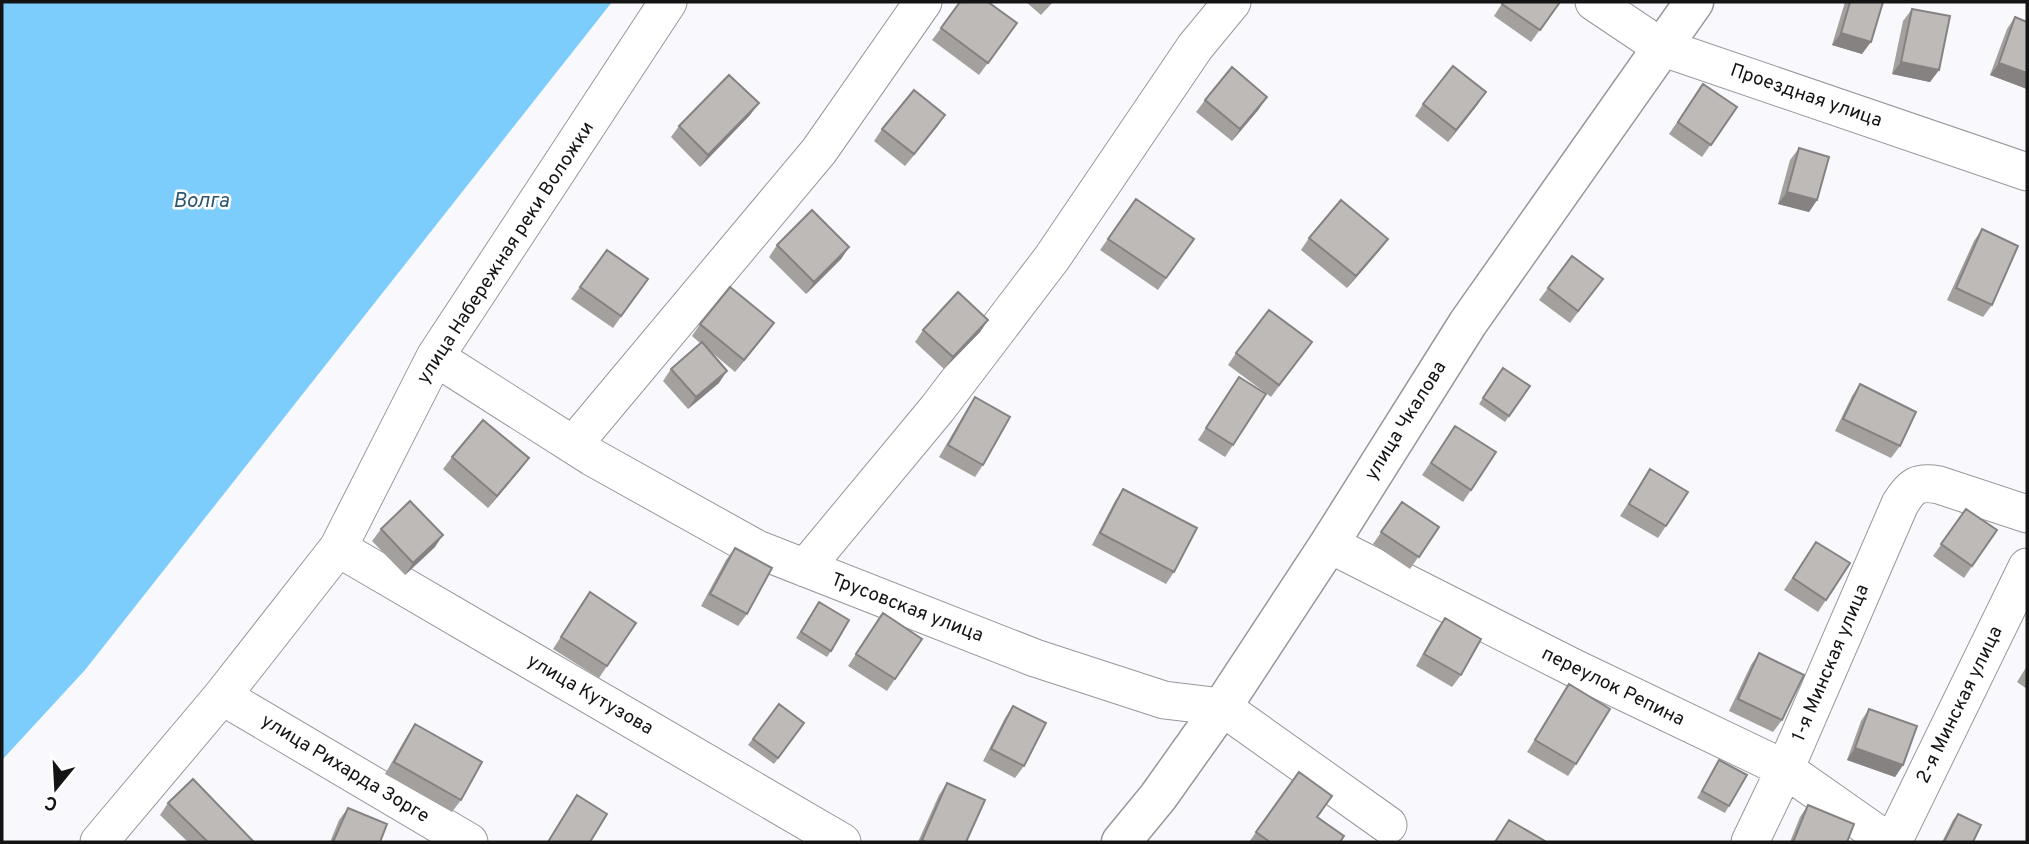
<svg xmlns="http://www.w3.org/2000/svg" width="2029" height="844" font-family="Overpass,sans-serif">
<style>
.water{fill:#7dcdfc}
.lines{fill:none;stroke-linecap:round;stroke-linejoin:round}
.street-casing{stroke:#97989b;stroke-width:39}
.primary-casing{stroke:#97989b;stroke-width:41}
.street{stroke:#fff;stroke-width:37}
.primary{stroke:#fff;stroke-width:38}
.wall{fill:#a3a09e}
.shaded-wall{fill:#858281}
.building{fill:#bebab8;stroke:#858281;stroke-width:2}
.labels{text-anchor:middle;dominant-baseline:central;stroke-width:5;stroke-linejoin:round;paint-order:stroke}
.street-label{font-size:19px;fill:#141415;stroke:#fff}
.water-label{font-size:21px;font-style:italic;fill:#2a566f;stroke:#fff}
</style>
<rect width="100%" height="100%" fill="#f9f9fd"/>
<path class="water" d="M2,2H612L85,670L2,760Z"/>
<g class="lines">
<defs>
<path id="street" d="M1594,2L1661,47L2027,172
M435,357L592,457L757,549L1035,658L1164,700L1222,707L1388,825
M573,445L819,151L923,2
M1329,544L1572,667L1785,769L1889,842
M338,548L842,842
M805,568L937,409L1052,258L1195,47L1232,2
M222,696L469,842
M99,842L222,696L338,548L435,357L668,2
M1750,842L1785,769L1900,504C1911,486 1917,481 1939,485L2027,514
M1893,842L2027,567"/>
<path id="primary" d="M1121,842L1158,797L1222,707L1329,544L1468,323L1694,2"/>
</defs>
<use href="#street" class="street-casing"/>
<use href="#primary" class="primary-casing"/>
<use href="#street" class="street"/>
<use href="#primary" class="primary"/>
</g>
<path class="wall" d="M1026,2H1053L1041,15Z
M1503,2H1560L1531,42L1494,16Z
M1845,2H1883L1862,54L1832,45Z
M1912,9L1939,70L1930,82L1892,74L1903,21Z
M2015,17L2027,89L1990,75L2007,29Z
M1017,23L979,75L932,40L941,28Z
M1703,84L1737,107L1702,157L1669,134Z
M1205,100L1259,109L1232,141L1196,112Z
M1423,104H1478L1448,142L1415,116Z
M750,115L700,167L671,137L679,126Z
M945,115L905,166L874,141L882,129Z
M1799,148L1817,200L1809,212L1778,204L1790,160Z
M1136,199L1194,239L1158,290L1100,250Z
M1982,229L1992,305L1983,317L1947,300L1974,241Z
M1309,238L1388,239L1379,251L1347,288L1301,250Z
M777,245L849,247L841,259L806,294L769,257Z
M607,250L648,279L613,328L571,299Z
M1572,256L1594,291L1570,323L1539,300Z
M988,320L980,332L944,369L915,342L923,330Z
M700,324L765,335L735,372L709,350L719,383L688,409L663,381L671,369L700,343L692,336Z
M1312,342L1271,397L1228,365L1236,353Z
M1503,368L1530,386L1505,422L1479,404Z
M1239,377L1233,445L1225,457L1198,440Z
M1860,384L1900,446L1891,458L1835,431L1852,396Z
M975,397L983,465L975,477L939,457L967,409Z
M1447,438L1471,490L1463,502L1422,475Z
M452,457L529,458L520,470L488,508L443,469Z
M1650,469L1666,526L1658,538L1620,516Z
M1123,489L1174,572L1166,584L1092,545L1115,501Z
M1402,502L1439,527L1410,569L1373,544Z
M1966,509L1997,530L1964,578L1933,556Z
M381,529L435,547L405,575L372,541Z
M1816,542L1826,600L1818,612L1784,590Z
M735,548L747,614L738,626L701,606L726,560Z
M819,602L831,651L827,657L796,638Z
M582,604L636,623L599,678L553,649Z
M883,613L922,639L887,691L848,666Z
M1445,618L1461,675L1452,687L1416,666L1436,630Z
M1759,653L1782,720L1773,732L1729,711L1751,665Z
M2027,666V689L2017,682Z
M1569,684L1576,764L1568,776L1527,752Z
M779,704L804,723L774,764L748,745Z
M1013,706L1024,766L1015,778L983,761L1005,718Z
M1869,709L1903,765L1895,777L1847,760L1861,721Z
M415,724L461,800L452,812L385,774L407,736Z
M1719,760L1729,806L1725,813L1697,798Z
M1299,772L1318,817L1340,842H1249Z
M947,783L966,842H918L939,795Z
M168,803L254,842H188L160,815Z
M1808,805L1847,842H1790L1800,817Z
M348,808L380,842H330L339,820Z
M1958,814L1973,842H1942L1953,820Z"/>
<path class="shaded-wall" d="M1841,33L1871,42L1862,54L1832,45Z
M1901,62L1939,70L1930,82L1892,74Z
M1999,63L2027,73V89L1990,75Z
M1486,92L1478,104L1448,142L1456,130Z
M1267,97L1259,109L1232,141L1240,129Z
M759,103L750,115L700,167L708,155Z
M945,115L937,127L905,166L914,154Z
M1787,192L1817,200L1809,212L1778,204Z
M1388,239L1379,251L1347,288L1356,276Z
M849,247L841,259L806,294L814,282Z
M988,320L980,332L944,369L953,357Z
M774,323L765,335L735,372L744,360Z
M727,371L719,383L688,409L696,397Z
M529,458L520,470L488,508L497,496Z
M443,535L435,547L405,575L413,563Z
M1855,748L1903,765L1895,777L1847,760Z"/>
<path class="building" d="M960,2H988L1017,23L988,63L941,28Z
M1503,2H1560L1540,30L1502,4Z
M1850,2H1883L1871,42L1841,33Z
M1912,9L1950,16L1939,70L1901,62Z
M2015,17L2027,22V73L1999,63Z
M1453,66L1486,92L1456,130L1423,104Z
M1232,67L1267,97L1240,129L1205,100Z
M729,75L759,103L708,155L679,126Z
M1703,84L1737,107L1711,145L1678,122Z
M914,90L945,115L914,154L882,129Z
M1799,148L1829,157L1817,200L1787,192Z
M1136,199L1194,239L1166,278L1108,239Z
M1341,200L1388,239L1356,276L1309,238Z
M812,210L849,247L814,282L777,245Z
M1982,229L2018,246L1992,305L1956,288Z
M607,250L648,279L621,316L580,287Z
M1572,256L1603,279L1578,311L1548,288Z
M730,287L774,323L744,360L700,324Z
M958,292L988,320L953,357L923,330Z
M1269,310L1312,342L1279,385L1236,353Z
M702,342L727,371L696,397L671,369Z
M1503,368L1530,386L1509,416L1483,398Z
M1239,377L1266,394L1233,445L1206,428Z
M1860,384L1916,412L1900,446L1843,419Z
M975,397L1010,417L983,465L948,445Z
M483,420L529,458L497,496L452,457Z
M1455,426L1496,452L1471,490L1431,463Z
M1650,469L1688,492L1666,526L1629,504Z
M1123,489L1197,528L1174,572L1100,533Z
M410,501L443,535L413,563L381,529Z
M1402,502L1439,527L1419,557L1381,532Z
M1966,509L1997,530L1972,566L1941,544Z
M1816,542L1850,563L1826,600L1793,578Z
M735,548L772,568L747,614L710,594Z
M590,592L636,623L607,666L561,637Z
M819,602L849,620L831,651L801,632Z
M883,613L922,639L895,679L856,654Z
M1445,618L1481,639L1461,675L1424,654Z
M1759,653L1804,675L1782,720L1738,699Z
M1569,684L1610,709L1576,764L1535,740Z
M779,704L804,723L778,758L753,739Z
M1013,706L1046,723L1024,766L991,749Z
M1869,709L1917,726L1903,765L1855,748Z
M415,724L482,762L461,800L394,762Z
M1719,760L1747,775L1729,806L1702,791Z
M1299,772L1332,796L1317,817L1344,836L1340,842H1270L1256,832Z
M193,779L254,842H208L168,803Z
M947,783L985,800L966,842H926L922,840Z
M577,795L607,814L590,842H548Z
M1808,805L1854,824L1847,842H1793Z
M348,808L387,824L380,842H333Z
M1958,814L1981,825L1973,842H1944Z
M1509,820L1545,841V842H1495Z"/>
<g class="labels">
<g class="street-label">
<text transform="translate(1806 96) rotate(19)">Проездная улица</text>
<text transform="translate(506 253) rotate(-57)">улица Набережная реки Воложки</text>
<text transform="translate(1406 421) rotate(-58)">улица Чкалова</text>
<text transform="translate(907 608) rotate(21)">Трусовская улица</text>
<text transform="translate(1831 663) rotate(-67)">1-я Минская улица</text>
<text transform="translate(1613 687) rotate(26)">переулок Репина</text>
<text transform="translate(590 695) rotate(30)">улица Кутузова</text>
<text transform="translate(1960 705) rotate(-64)">2-я Минская улица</text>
<text transform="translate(345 769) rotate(31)">улица Рихарда Зорге</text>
</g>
<g class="water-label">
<text x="201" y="201">Волга</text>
</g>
</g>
<rect width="2029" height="844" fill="none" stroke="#141415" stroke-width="7"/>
<g transform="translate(56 788) rotate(198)" stroke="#ffffff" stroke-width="5" paint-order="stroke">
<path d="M0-5L12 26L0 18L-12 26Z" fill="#141415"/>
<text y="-10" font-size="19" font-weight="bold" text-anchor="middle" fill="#141415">С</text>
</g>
</svg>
